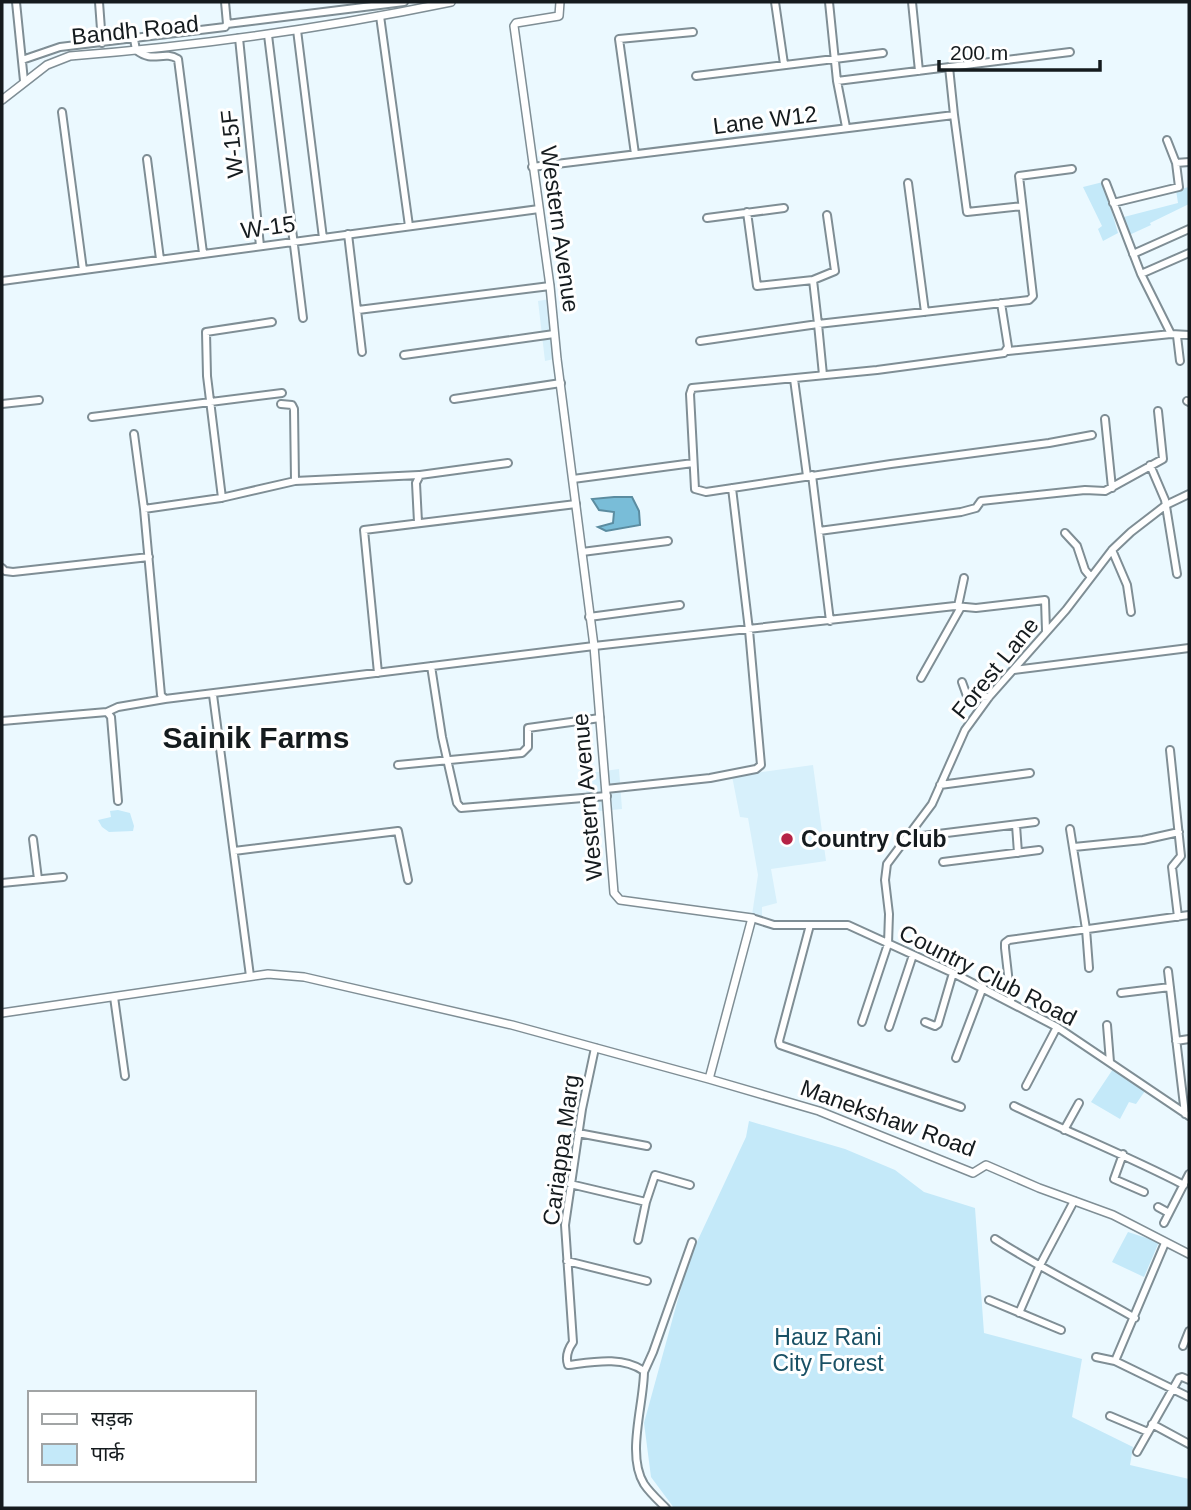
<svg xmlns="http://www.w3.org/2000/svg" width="1191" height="1510" font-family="Helvetica,'Noto Sans Devanagari',sans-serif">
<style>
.built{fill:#d7f0fb}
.green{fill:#c4e9f9}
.water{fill:#79bdd8;stroke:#5b8ca0;stroke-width:2}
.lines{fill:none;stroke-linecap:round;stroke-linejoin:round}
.minor-casing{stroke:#7f8e95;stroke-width:10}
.tertiary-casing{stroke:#7f8e95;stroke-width:10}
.minor{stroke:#fff;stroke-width:6}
.tertiary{stroke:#fff;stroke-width:7}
.poi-dot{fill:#b52346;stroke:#fff;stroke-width:2.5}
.labels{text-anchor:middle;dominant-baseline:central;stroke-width:6;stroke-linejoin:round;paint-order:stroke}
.street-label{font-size:23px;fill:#151b1e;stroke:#fff}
.poi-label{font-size:23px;font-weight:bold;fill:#151b1e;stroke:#fff;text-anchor:start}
.park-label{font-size:23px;fill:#1a5165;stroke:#fff}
.district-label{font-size:30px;font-weight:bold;fill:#151b1e;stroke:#fff}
</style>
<rect width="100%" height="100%" fill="#ebf9ff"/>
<path class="built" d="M550,299L554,359L545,361L538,301Z
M813,765L826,861L771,869L777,903L762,907V917L752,915L758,875L748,818L740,817L732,776Z
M619,769L622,809L590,812L583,774Z"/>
<path class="green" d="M1103,182L1118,233L1103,241L1098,229L1102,226L1083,187Z
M1189,187V204L1150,223L1151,225L1127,236L1120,218L1178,203L1176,190Z
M118,810L130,813L134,826L133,831L109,832L102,827L98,820L111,817L110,811Z
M1113,1069L1145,1091L1136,1104L1129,1102L1120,1119L1091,1102Z
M749,1121L845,1149L895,1170L924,1192L975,1208L984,1333L1082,1359L1072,1417L1133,1447L1130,1465L1189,1479V1508H674L651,1477L644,1423L689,1259L746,1137Z
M1128,1232L1159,1242L1144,1277L1112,1262Z"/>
<path class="water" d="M614,497H632L639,511L640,525L606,531L598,527L613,523L614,512L599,510L592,499Z"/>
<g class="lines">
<defs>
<path id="minor" d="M16,2L24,81
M99,2L102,43
M775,2L784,64
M829,2L837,81L846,127
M912,2L919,71
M380,16L409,226
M227,24L404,2
M297,30L323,238
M268,35L303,318
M239,38L260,246
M134,39L136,50C153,64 163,50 178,59L203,253
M22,60L60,47L225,27L227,24L225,2
M696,76L883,53
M837,81L1070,52
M62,112L83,270
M954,115L967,212L1022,206
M635,154L619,39L693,32
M147,159L160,259
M1176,163L1189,162
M532,167L954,115L949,67
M908,183L925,312
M1106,183L1141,274L1171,334L1189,335
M1113,203L1179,187L1176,163L1167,140
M747,212L757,286L813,280L818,324L1029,300L1033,296L1019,176L1072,169
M707,218L784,208
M348,234L362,352
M1133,254L1189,229
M1141,274L1189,253
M813,280L835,271L827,215
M2,281L539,209
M1001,303L1008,347L1004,353L877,370L692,388L690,394L695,489L706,492L891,464L1049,443L1092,435
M358,310L550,286
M1177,336L1180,361
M700,341L818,324L823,375
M1008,351L1171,334
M404,355L554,334
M794,379L807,476
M454,399L561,383
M1187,401L1189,402
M2,404L39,400
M92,417L282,393
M1105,419L1112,488
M134,434L144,509L161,695L165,699L594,646L955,606L976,608L1045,600L1046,631
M1150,465L1165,500L1177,574
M812,475L830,621
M573,479L693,463
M295,481L419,475
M222,498L207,376L206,332L272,322
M144,509L221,498L295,481L294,409L292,405L281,404
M418,522L416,483L420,475L508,463
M819,531L961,512L976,508L981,501L1085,490L1105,491L1163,459L1158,411
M1065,533L1077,546L1085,570L1090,576
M1112,550L1127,585L1131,612
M582,552L668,541
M2,568L5,571L13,572L149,557
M958,606L964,578
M589,617L680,605
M431,666L442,737L457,803L461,808L607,796
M1014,670L1189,648
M378,673L364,530L576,504
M921,678L961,607
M962,682L967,696L989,697
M213,695L250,976
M107,712L118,707L165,699
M2,721L107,712L111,717L118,801
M1170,750L1181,856L1172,867L1178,917
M398,765L522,753L528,747V728L600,718
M940,785L1030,773
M606,789L710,778L756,769L761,765L749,630L732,488
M1016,825L1018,853
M1070,829L1086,929L1089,968
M906,838L1035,822
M33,839L38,879
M1074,847L1143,840L1179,832
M234,851L398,831L408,880
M943,862L1039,850
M2,883L63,877
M752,918L774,925H848L953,973L1057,1027L1189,1116
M810,925L779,1041L780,1045L961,1107
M1168,971L1185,1114
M1121,993L1170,987
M114,997L125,1076
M1011,1001L1005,948V943L1009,940L1189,915
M862,1022L888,944L889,914L885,880L887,864L932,804L965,730L989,697L1066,610L1112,550L1131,532L1166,505L1189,494
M925,1022L935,1026L938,1024L953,973
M1107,1025L1110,1062
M889,1027L913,955
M1176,1041L1189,1039
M595,1048L582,1109L565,1225L573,1342C568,1349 565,1356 568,1365C593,1362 622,1356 644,1371C644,1404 626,1455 644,1484C650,1493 658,1500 666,1508
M956,1058L983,987
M1026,1086L1057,1027
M1014,1106C1070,1133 1128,1156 1184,1185
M1064,1130L1079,1103
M578,1133L647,1146
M1123,1154L1114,1179L1144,1192
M570,1184L646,1202L655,1175L690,1185
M1158,1207L1169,1213
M1164,1223L1189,1174
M995,1239C1040,1268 1088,1291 1135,1318
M638,1240L646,1202
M567,1261L647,1281
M989,1300L1061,1330
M1019,1313L1039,1267L1074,1201
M1183,1346L1189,1331
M1096,1357L1115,1361L1189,1397
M1115,1361L1165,1243
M644,1372L653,1352L692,1242
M1110,1416L1148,1432
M1152,1424L1189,1444
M1137,1452L1179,1378L1182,1377L1189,1380"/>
<path id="tertiary" d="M560,2L559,16L516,23L514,26L550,286L557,359L594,646L614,893L620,900L752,918L709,1079
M2,100L47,65L70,56C199,46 325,28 451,2
M2,1013L268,974L304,977L512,1025L709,1079L819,1111L973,1173L986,1165L1039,1188L1113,1215L1189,1254"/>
</defs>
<use href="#minor" class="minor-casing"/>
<use href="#tertiary" class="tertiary-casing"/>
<use href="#minor" class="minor"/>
<use href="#tertiary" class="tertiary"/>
</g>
<circle class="poi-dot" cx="787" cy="839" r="7"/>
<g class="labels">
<g class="street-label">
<text transform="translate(135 30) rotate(-6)">Bandh Road</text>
<text transform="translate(765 120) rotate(-7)">Lane W12</text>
<text transform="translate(232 144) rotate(-96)">W-15F</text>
<text transform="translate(268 227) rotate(-8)">W-15</text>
<text transform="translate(560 229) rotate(82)">Western Avenue</text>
<text transform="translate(995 668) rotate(-51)">Forest Lane</text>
<text transform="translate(587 797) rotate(-95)">Western Avenue</text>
<text transform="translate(988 975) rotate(27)">Country Club Road</text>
<text transform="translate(888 1118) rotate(20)">Manekshaw Road</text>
<text transform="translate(561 1150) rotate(-82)">Cariappa Marg</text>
</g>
<g class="poi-label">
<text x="801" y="839">Country Club</text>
</g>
<g class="park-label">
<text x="828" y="1337">Hauz Rani<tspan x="828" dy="26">City Forest</tspan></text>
</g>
<g class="district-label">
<text x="256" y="737">Sainik Farms</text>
</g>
</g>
<rect width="1191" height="1510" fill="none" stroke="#151b1e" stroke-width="7"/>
<rect x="28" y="1391" width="228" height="91" fill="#ffffff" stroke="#a1a4a5" stroke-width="2"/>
<rect x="42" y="1414" width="35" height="10" fill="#ffffff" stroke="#a1a4a5" stroke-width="2"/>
<text x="91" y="1426" font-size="21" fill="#151b1e">सड़क</text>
<rect x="42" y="1444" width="35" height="21" fill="#c4e9f9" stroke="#a1a4a5" stroke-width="2"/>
<text x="91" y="1461" font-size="21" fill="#151b1e">पार्क</text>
<path d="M939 60v10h161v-10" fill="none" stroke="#151b1e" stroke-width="3.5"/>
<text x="950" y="60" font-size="21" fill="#151b1e" stroke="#ffffff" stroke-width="5" paint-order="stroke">200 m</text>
</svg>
